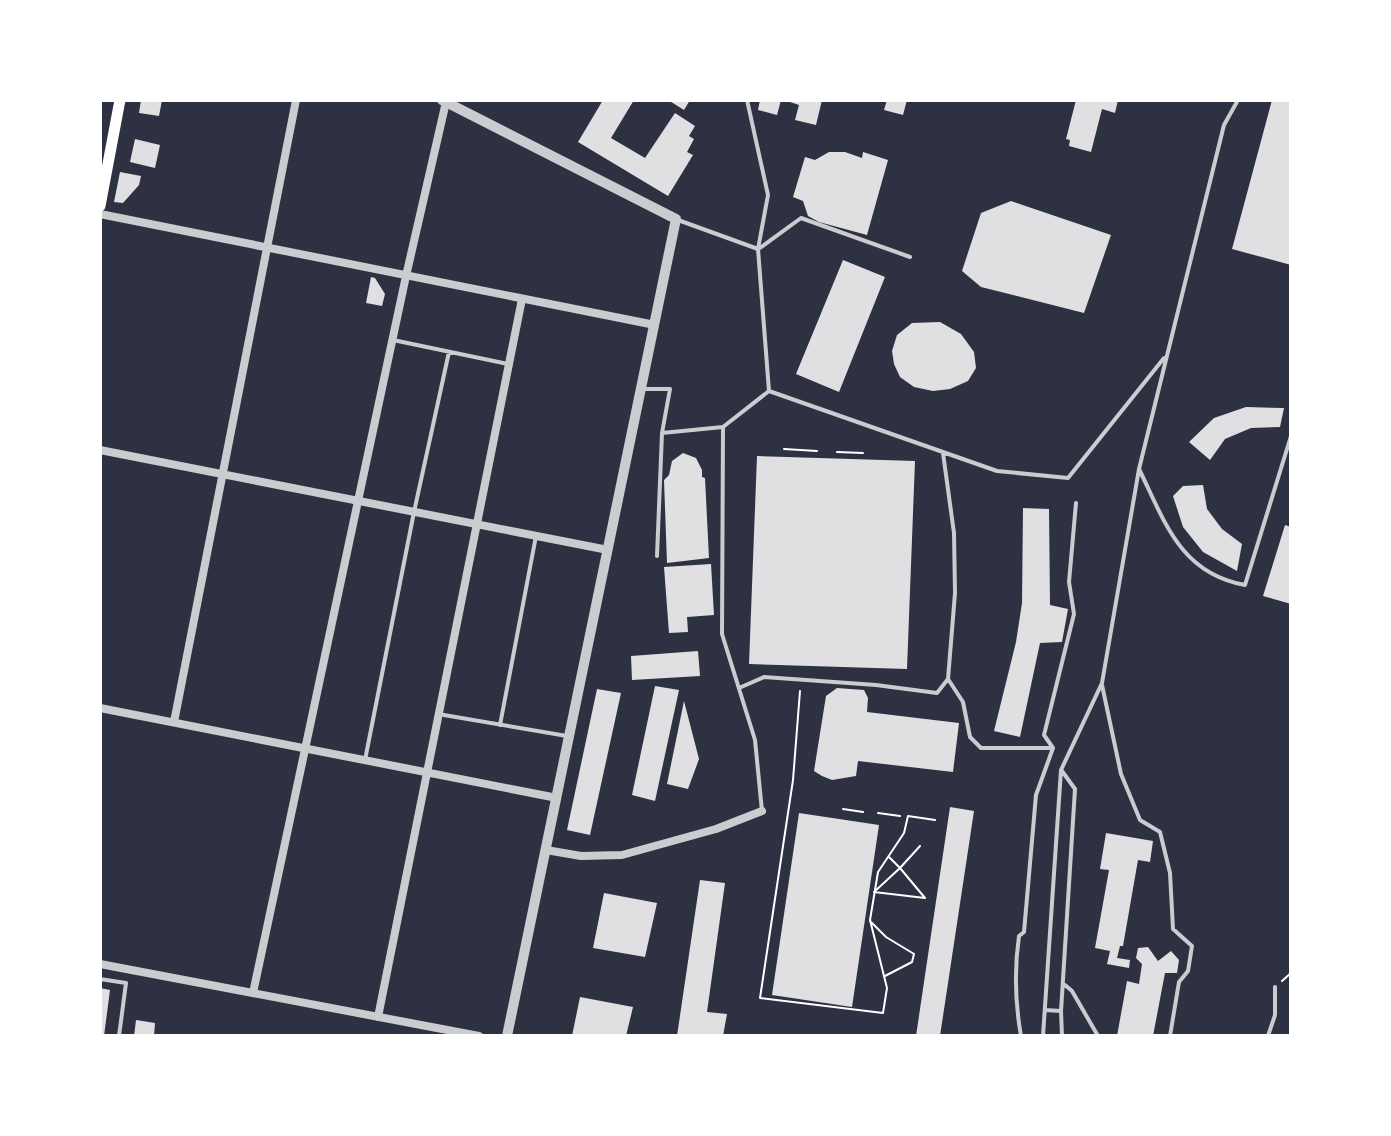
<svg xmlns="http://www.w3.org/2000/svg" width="1391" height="1136" font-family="'Noto Sans',sans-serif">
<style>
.building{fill:#e0e0e3}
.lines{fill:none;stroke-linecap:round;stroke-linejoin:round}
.path{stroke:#fff;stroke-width:2}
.service{stroke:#caccd0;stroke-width:4}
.minor{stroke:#caccd0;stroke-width:8}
.tertiary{stroke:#caccd0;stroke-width:10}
.secondary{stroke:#fff;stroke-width:11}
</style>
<rect width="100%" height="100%" fill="#2d3142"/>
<path class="building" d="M141,100H162L159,116L139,113Z
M603,100H634L611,138L645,158L675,113L695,126L689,136L694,139L687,152L693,155L668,196L578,142Z
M668,100H690L684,110Z
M760,100H781L777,115L758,110Z
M784,100H822L816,125L795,120L799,105Z
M887,100H907L903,115L884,110Z
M1076,100H1118L1115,113L1102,109L1091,152L1069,146L1070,140L1066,139Z
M1272,100H1291V265L1232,249Z
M135,139L160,145L155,168L130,162Z
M829,152H845L862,158L863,152L888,160L867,235L819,222L808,216L803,201L793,197L805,157L815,160Z
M120,172L141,176L139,185L123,203L114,202Z
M1011,201L1111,235L1084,313L981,287L962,271L981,213Z
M843,260L885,277L839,392L796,374Z
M371,277L375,278L385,294L382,306L366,303Z
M940,322L961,334L974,352L976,368L968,381L950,389L933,391L914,387L900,377L894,364L892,351L897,335L912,323Z
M1246,407L1284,408L1280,427L1251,428L1225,439L1210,460L1189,442L1214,418Z
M683,453L696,458L702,470V477L705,478L709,558L667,563L664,480L669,475L672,461Z
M757,456L915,461L907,669L749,664Z
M1203,485L1207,509L1222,529L1242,544L1237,571L1203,552L1183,527L1173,496L1183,486Z
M1023,508L1049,509L1050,605L1068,609L1062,642L1040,643L1020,737L994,731L1016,642L1022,603Z
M1285,525L1291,527V604L1263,596Z
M711,564L714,615L687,617L688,632L669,633L664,567Z
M698,651L700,676L632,680L631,656Z
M655,686L679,690L655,801L632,795Z
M837,688L864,690L868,698L867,712L959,723L953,772L858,761L856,776L832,780L822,776L814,771L826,696Z
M597,689L621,693L590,835L567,830Z
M684,701L699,759L688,789L667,784Z
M950,807L974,811L940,1036H916Z
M799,813L879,825L852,1007L772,995Z
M1106,833L1153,841L1150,862L1138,860L1123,946H1120L1117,958L1130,960L1129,968L1107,964L1110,951L1095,948L1109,870L1100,869Z
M700,880L725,883L707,1012L727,1014L723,1036H677Z
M604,893L657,903L645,957L593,948Z
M1148,947L1158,961L1171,951L1179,960L1177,973H1165L1153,1036H1117L1127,981L1139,984L1142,964L1136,958L1138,948Z
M100,988L110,990L104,1036H100Z
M580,997L633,1007L626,1036H572Z
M136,1020L155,1023L154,1036H134Z"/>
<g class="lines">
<path class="path" d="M784,449L817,451
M837,452L863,453
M800,691L793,780L760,998L883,1013L887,988L870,920L878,872L904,833L908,816L935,820
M843,809L863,812
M878,813L900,816
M889,857L900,868L920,846
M900,868L925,898L874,892Z
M870,921L886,937L914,954L912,962L885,976
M1282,981L1291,973"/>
<path class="service" d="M747,100L768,195L758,249L769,391
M678,220L758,249
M760,248L801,218L910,257
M1291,302V325
M393,340L508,364
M643,389H670L662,433L723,427
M943,453L954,533L955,593L948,679
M1139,469C1165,522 1180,573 1245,585L1291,436
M657,556L662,433
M1102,685L1121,774L1140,820L1160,832L1170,873L1173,929L1192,946L1188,971L1179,982L1170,1036
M739,688L764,677L876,685L937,693L948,679L963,702L970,737L981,748H1053
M438,714L567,736
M500,725L536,536
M1053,748L1044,735L1074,614L1069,582L1076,503
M365,760L414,512L449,352
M762,811L755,740L722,634L723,427L769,391L997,471L1068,478L1164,358
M100,979L126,983L119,1036
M1065,985L1072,991L1098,1036
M1045,1010L1061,1011
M1021,1036C1015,1002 1014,970 1019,936L1024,932L1036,795L1053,748
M1043,1036L1061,770L1102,683L1139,469L1224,125L1238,100
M1062,1036L1061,1011L1075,789L1062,771
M1268,1036L1275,1015V987"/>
<path class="minor" d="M100,214L655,325
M100,450L608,550
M100,708L557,798
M174,722L296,100
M546,850L581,856L622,855L716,829L762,811
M100,964L479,1036
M253,993L406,276L446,102
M378,1017L522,299"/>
<path class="tertiary" d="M442,100L676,219L507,1036"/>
<path class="secondary" d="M100,206L120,100"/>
</g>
<rect width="1391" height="1136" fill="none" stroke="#ffffff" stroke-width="204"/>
</svg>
